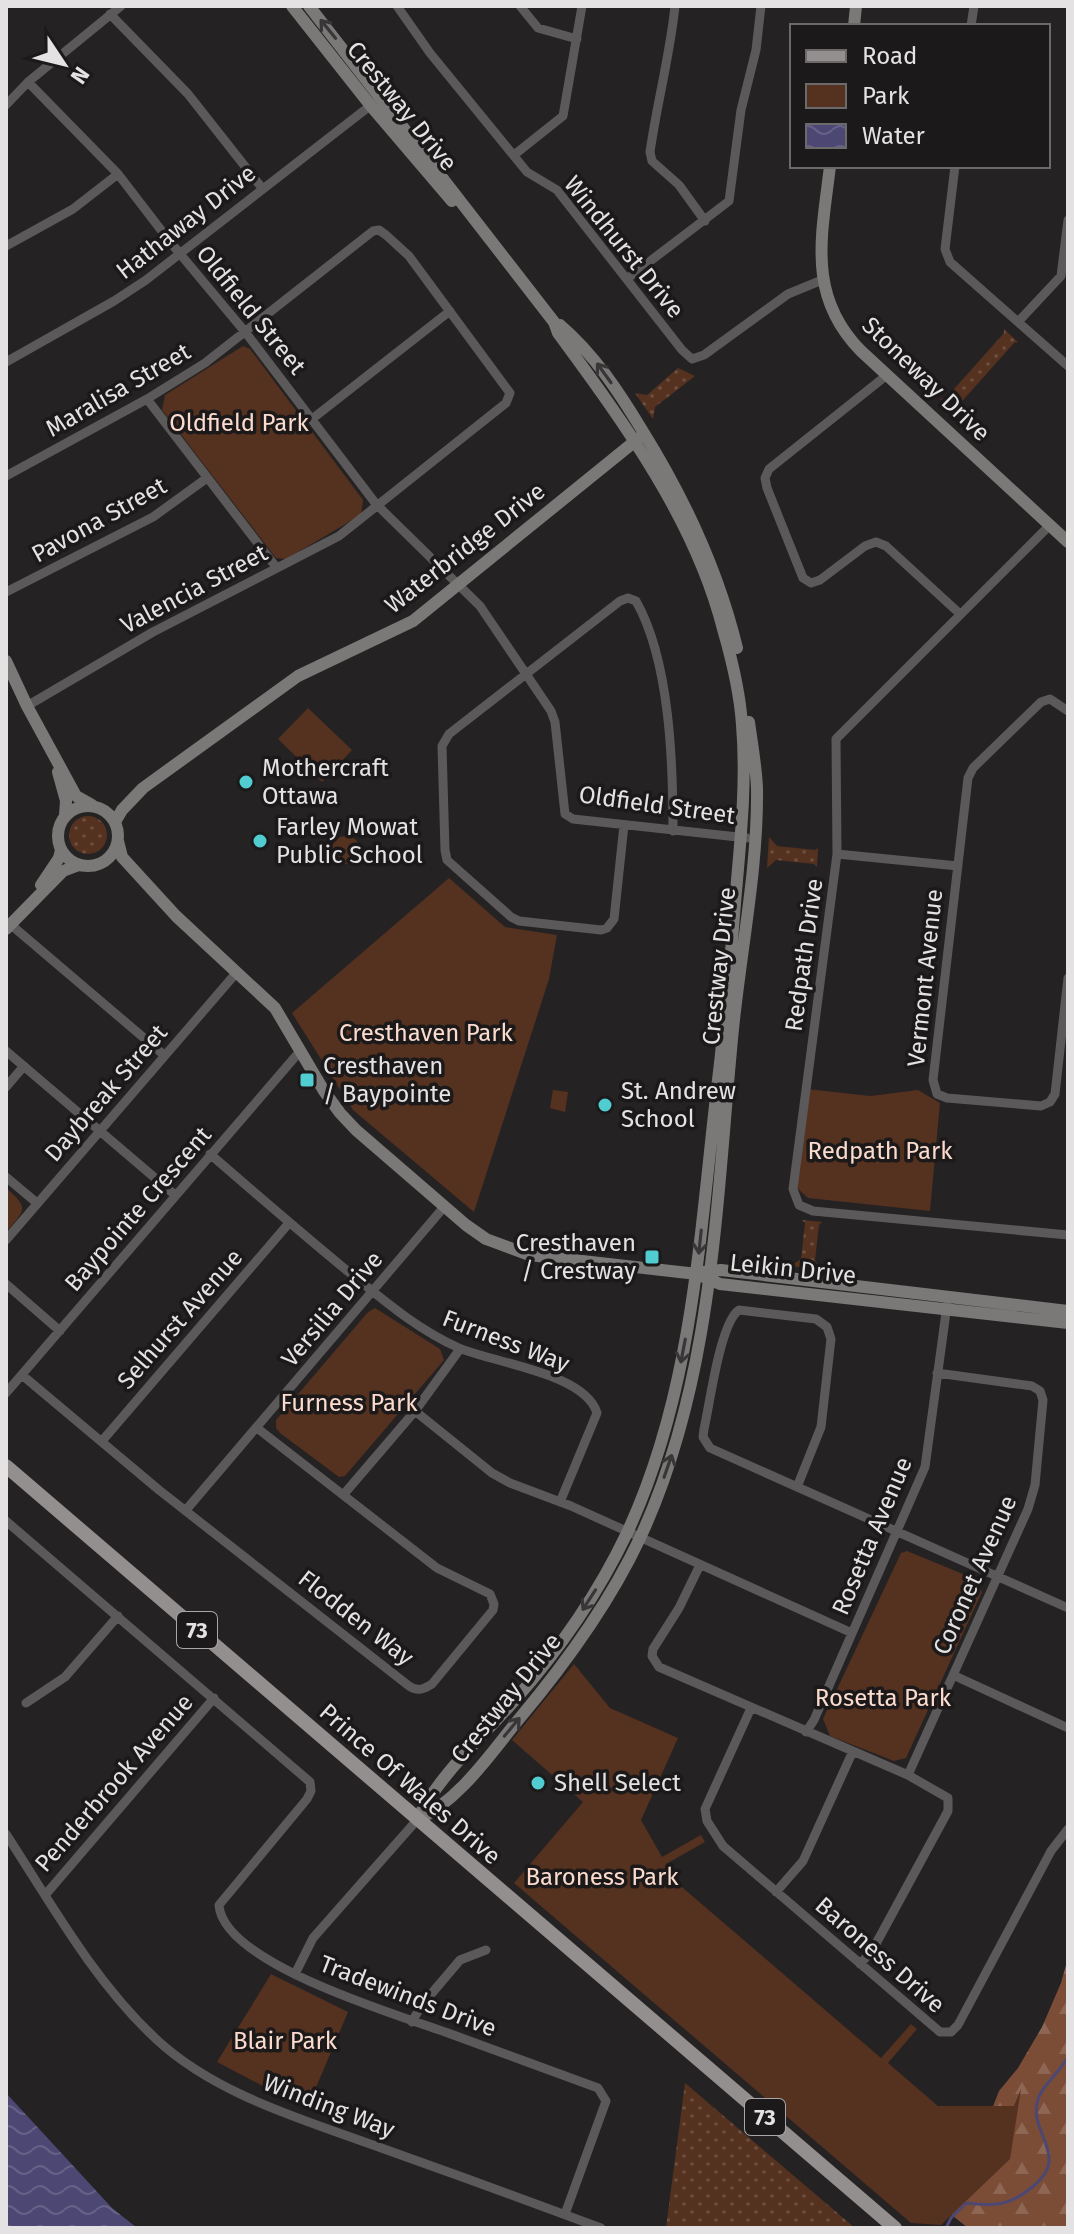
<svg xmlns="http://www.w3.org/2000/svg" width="1074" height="2234" font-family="'Fira Sans',sans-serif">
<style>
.grass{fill:url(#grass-dots)}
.forest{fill:url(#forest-firs)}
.green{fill:#55311f}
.water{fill:url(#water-waves)}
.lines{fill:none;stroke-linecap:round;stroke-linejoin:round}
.stream{stroke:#4c4873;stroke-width:3}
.street{stroke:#5b5959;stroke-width:9}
.secondary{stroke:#7b7878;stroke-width:12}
.primary{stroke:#938f8f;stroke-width:14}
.oneway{stroke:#383636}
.poi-dot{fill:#51ccd1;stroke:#1c191a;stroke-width:3}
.labels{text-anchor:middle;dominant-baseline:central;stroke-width:7;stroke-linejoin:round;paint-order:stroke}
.shield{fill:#1c191a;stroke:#a8a6a7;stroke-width:2}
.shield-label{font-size:22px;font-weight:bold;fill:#e4e2e3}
.street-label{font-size:24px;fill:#e4e2e3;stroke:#1c191a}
.park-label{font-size:24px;fill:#fbdbcd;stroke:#1c191a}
.poi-label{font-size:24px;fill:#e4e2e3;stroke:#1c191a;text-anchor:start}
</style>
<defs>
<pattern id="grass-dots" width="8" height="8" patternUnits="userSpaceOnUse" patternTransform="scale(2)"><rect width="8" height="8" fill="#55311f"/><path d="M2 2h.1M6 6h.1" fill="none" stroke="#6d4f3f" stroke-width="1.8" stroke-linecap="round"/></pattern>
<pattern id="forest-firs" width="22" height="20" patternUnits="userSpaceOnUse" patternTransform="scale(2)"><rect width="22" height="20" fill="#7b4d37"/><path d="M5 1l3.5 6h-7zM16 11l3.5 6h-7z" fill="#8e6654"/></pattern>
<pattern id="water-waves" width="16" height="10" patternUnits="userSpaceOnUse" patternTransform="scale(2)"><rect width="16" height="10" fill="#4c4873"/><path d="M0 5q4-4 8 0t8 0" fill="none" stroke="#666287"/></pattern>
</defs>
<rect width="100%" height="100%" fill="#252224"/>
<path class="grass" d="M1004,329L1018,342L1014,343L956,408V414L940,399L946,398L1004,333Z
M678,368L695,376L655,407L653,419L635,393L647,395Z
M69 835a19 19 0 1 1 38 0a19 19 0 1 1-38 0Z
M769,837L777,846L815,850L818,848L817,867L814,864L776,860L767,868Z
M802,1220L822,1222L819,1225L815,1260L822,1270L791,1266L801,1259L805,1223Z
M685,2083L855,2228H856H666Z"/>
<path class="forest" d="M1068,1958V2228H968L923,2192L992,2109L999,2091L1018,2068L1042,2027L1061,1983Z"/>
<path class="green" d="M243,346L250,349L363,500L361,515L286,559L276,558L162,410L165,395Z
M308,708L352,750L322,782L278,739Z
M332 850a14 14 0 1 1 28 0a14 14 0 1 1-28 0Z
M449,878L505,927L557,935L549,979L474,1212L353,1110L292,1013Z
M807,1089L870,1096L918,1090L940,1103L930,1211L808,1198L795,1186Z
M553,1090L568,1092L565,1112L550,1108Z
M6,1188C30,1208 25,1210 6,1232Z
M375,1308L440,1349L444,1360L345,1476L339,1477L280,1433L276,1428V1420L368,1312Z
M907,1551L975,1579L982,1592L906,1758L894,1761L830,1736L823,1719L901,1553Z
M574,1664L610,1708L678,1738L641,1820L662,1857L701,1835L705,1842L666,1864L676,1882L881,2058L911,2024L917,2029L888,2063L938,2106H1014L1021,2089L1010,2159L941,2225L911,2223L514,1883L583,1802L512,1740Z
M271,1974L348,2012L309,2104L261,2085L217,2062Z"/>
<path class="water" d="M6,2093L112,2208L137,2228H6Z"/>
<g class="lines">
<path class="stream" d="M946,2228L951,2218L966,2203C978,2204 991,2206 1003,2203C1020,2199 1052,2177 1049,2157C1047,2138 1033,2124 1037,2103C1040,2087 1060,2072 1068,2057"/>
<path class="street" d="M397,6L430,53L527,172L557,190L682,350L692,359L704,355L788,294L822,280
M520,6L538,28L577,39
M675,6C670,55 657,103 650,152L652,161L679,185L705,221
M110,14L188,94L262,188
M971,26L974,6
M28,82L118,174L171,243L246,333L376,504L480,606L551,711L555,722L565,814L573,819L747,838
M6,105L28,82L121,6
M514,155L563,116L582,6
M955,166L945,249L950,262L1068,366
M6,246L73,209L118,174
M628,278L729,201L741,110L756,50L761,6
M1018,322L1061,276L1068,220
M6,362L114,301L146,280L375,102
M887,375L769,469L765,478L767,488L803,578L811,583L820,580L865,546L876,542L886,546L960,614
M147,399L276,567
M312,419L450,311
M6,476L147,399L205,363L373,231L379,230L386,235L409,256L510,393L506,403L339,536L153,632L27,706
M1050,525L836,739L837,854L793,1189L799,1205L813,1211L1068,1235
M6,592L153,517L207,478
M1068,711L1050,699L1041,702L973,768L968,778L933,1080L937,1094L947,1098L1041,1106L1050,1102L1055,1094L1068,978
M624,825L614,919L607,928L601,930L519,921L511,917L447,860L445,850L442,746L449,734L620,601L628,598L636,601C670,661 673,763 673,831
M837,854L958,866
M10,924L164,1055
M6,1051L175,1195
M6,1087L24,1066
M210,1154C255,1193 299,1231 345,1269C381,1298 416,1329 459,1348C494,1363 585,1373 597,1413L560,1502
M6,1177L37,1203
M6,1240L237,972
M6,1284L60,1331
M22,1375L159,1490L409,1686C418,1692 424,1689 432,1684L493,1610L494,1604L490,1594L437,1568L257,1428
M6,1393L301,1050
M415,1411L492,1473L510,1483L571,1506L852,1633
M102,1441L289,1223
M797,1487L821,1427L831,1339L827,1327L816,1319L739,1310C720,1323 710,1403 704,1429L703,1437L710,1448L1068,1608
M344,1494L415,1411L460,1349
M186,1510L444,1207
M6,1521L310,1782L311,1791L307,1799L219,1905C223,1964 399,2015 448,2033C498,2051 548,2070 598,2088L606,2101L565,2214
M700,1565L679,1608L653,1649L652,1656L659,1667L908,1775L948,1798V1811L872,1951L860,1964
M953,1675L1068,1728
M26,1703L65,1677L118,1616
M751,1708L705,1809L707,1821L723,1846L940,2032H951L958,2025L1051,1851L1068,1829
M806,1732L814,1720L925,1467L947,1305
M908,1775L1028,1509L1035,1485L1043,1400L1040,1391L1032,1386L937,1373
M6,1834C52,1905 94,1981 156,2039C215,2094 299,2118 373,2145C449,2172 526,2200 601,2228
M776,1892L803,1861L853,1751
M46,1894L214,1698
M295,1974L313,1938L417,1820
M412,2022L421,2006L460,1960L486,1950"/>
<path class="secondary" d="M292,6L371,106L452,201
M309,6L554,322L558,333C624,423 695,519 723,629C732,660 740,693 742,725C747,785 740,844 735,903C730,968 724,1032 716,1097C699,1244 691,1396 627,1533C598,1594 559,1650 514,1701C481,1738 439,1775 417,1820
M854,26L856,6
M830,166C822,235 806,295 861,351L1068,542
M560,325C594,354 619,392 642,430C685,499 718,570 737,648
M6,661L27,706L76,796L92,805
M58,772L66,801L65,815
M58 836a30 30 0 1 1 60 0a30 30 0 1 1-60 0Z
M115,822L122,810L143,788L298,676L413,621L639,438
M118,841L122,857L176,916L275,1008L324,1091L340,1113L356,1130L466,1225L486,1239L529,1255L697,1274L720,1284L1068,1323
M41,885L59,858L61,850
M6,929L63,871L79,865
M703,1272L721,1270L1068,1311
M417,1820C460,1800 490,1754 519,1719C566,1663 609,1604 640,1538C714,1379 716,1201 733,1029C741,949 758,869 757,788C756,766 752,744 749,722"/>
<path class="primary" d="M6,1466L895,2228"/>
</g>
<defs><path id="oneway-shaft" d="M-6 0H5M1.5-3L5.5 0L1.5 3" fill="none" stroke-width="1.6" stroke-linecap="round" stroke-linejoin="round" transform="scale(2)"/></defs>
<g class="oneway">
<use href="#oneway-shaft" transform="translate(328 29) rotate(-129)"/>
<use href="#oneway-shaft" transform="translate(604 373) rotate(-126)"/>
<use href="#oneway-shaft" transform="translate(700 1242) rotate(96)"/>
<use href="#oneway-shaft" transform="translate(683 1351) rotate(101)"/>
<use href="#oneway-shaft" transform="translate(668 1466) rotate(-71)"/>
<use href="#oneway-shaft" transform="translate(589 1600) rotate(123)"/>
<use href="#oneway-shaft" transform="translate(512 1727) rotate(-50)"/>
</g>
<g class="poi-dot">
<circle cx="246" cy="782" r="8"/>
<circle cx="260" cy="841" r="8"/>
<rect x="299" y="1072" width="16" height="16" rx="4"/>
<circle cx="605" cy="1105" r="8"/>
<rect x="644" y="1249" width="16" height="16" rx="4"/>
<circle cx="538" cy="1783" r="8"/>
</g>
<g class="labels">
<g class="shield">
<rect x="177" y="1612" width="40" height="36" rx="6"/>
<rect x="745" y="2099" width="40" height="36" rx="6"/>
</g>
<g class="shield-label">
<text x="197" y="1630">73</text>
<text x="765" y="2117">73</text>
</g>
<g class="street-label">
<text transform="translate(402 106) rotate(51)">Crestway Drive</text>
<text transform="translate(186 222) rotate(-38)">Hathaway Drive</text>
<text transform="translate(624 247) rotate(51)">Windhurst Drive</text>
<text transform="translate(251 310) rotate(51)">Oldfield Street</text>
<text transform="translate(926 379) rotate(44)">Stoneway Drive</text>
<text transform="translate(118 390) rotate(-30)">Maralisa Street</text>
<text transform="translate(99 520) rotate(-29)">Pavona Street</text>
<text transform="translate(465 548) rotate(-38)">Waterbridge Drive</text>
<text transform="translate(194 589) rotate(-28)">Valencia Street</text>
<text transform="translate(657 805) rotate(8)">Oldfield Street</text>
<text transform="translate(804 955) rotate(-82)">Redpath Drive</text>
<text transform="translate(719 966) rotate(-84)">Crestway Drive</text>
<text transform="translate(925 978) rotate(-84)">Vermont Avenue</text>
<text transform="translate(106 1093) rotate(-49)">Daybreak Street</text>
<text transform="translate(138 1209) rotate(-49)">Baypointe Crescent</text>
<text transform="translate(793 1269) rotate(6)">Leikin Drive</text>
<text transform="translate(332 1309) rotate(-50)">Versilia Drive</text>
<text transform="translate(180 1319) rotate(-49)">Selhurst Avenue</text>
<text transform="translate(506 1341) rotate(21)">Furness Way</text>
<text transform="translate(872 1536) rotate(-67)">Rosetta Avenue</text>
<text transform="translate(975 1575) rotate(-66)">Coronet Avenue</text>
<text transform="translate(356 1618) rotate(38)">Flodden Way</text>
<text transform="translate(506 1698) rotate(-51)">Crestway Drive</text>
<text transform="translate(114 1783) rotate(-49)">Penderbrook Avenue</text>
<text transform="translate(410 1784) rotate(41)">Prince Of Wales Drive</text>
<text transform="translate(880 1955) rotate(41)">Baroness Drive</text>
<text transform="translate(408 1996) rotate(21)">Tradewinds Drive</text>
<text transform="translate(329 2106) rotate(21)">Winding Way</text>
</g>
<g class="park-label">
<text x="239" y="423">Oldfield Park</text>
<text x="426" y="1033">Cresthaven Park</text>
<text x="880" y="1151">Redpath Park</text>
<text x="349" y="1403">Furness Park</text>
<text x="883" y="1698">Rosetta Park</text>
<text x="602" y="1877">Baroness Park</text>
<text x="285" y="2041">Blair Park</text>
</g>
<g class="poi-label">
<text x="262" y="768">Mothercraft<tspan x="262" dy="28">Ottawa</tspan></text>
<text x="276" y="827">Farley Mowat<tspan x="276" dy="28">Public School</tspan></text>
<text x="323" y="1066">Cresthaven<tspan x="323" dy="28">/ Baypointe</tspan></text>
<text x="621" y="1091">St. Andrew<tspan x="621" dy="28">School</tspan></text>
<text x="636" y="1243" text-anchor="end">Cresthaven<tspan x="636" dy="28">/ Crestway</tspan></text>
<text x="554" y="1783">Shell Select</text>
</g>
</g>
<rect width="1074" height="2234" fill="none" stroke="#e4e2e3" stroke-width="16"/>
<rect x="790" y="24" width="260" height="144" fill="#1c191a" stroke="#6c696a" stroke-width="2"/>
<rect x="806" y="50" width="40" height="12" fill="#938f8f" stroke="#6c696a" stroke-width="2"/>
<text x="862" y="64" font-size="24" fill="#e4e2e3">Road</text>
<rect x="806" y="84" width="40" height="24" fill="#55311f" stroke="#6c696a" stroke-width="2"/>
<text x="862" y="104" font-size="24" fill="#e4e2e3">Park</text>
<rect x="806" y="124" width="40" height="24" fill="url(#water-waves)" stroke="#6c696a" stroke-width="2"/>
<text x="862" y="144" font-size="24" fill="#e4e2e3">Water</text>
<g transform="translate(64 64) rotate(125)" stroke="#1c191a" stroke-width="6" paint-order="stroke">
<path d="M0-6L14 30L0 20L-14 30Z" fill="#e4e2e3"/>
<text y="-12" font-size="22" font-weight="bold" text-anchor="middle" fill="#e4e2e3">N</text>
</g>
</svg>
